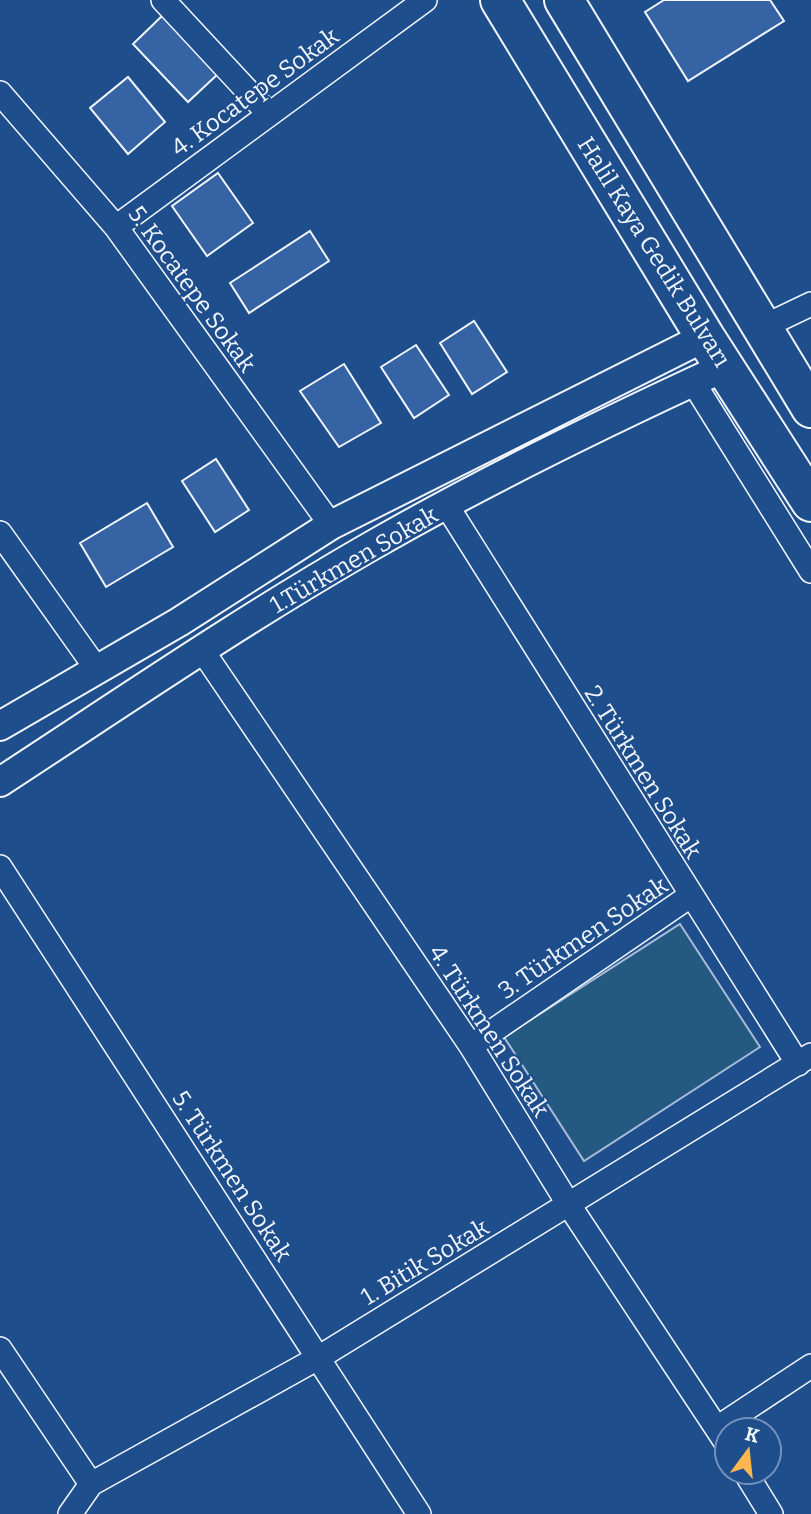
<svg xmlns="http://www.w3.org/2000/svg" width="811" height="1514" font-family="Bitter,serif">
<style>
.green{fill:#245a82;stroke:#a8bbd7;stroke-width:2}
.building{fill:#3563a3;stroke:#f2f6ff;stroke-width:2}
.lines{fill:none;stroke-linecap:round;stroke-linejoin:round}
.minor-casing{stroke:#f2f6ff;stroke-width:26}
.tertiary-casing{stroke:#f2f6ff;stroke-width:32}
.trunk-casing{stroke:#f2f6ff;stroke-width:42}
.minor{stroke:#1f4e8c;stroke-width:23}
.tertiary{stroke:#1f4e8c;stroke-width:28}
.trunk{stroke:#1f4e8c;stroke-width:38}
.labels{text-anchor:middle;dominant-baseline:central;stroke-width:5;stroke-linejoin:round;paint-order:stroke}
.street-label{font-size:24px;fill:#f2f6ff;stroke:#1f4e8c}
</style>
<rect width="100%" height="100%" fill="#1f4e8c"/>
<path class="green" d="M680,924L760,1047L584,1161L504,1037Z"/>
<path class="building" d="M664,0H770L784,21L688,81L645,12Z
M163,15L219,73L188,102L133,44Z
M128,77L165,122L128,154L90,108Z
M218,173L253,223L207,256L172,206Z
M310,231L329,261L249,313L230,283Z
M474,321L507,372L472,394L440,343Z
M416,345L449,395L414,418L381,367Z
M344,364L381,423L339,447L300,391Z
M216,459L249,510L215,532L182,481Z
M147,503L173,547L106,587L80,543Z"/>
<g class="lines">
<defs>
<path id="minor" d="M163,0L269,114
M0,93L116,227L331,525
M116,227L425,0
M761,328L811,304
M693,382L811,571
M447,506L798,1064
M0,533L96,668
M202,650L471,1046L569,1205L727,1444
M0,867L419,1514
M471,1046L690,896
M0,1349L91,1484
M717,1428L811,1366
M745,1472L771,1514
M70,1514L91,1484L318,1358L811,1055"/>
<path id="tertiary" d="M0,726L179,622L331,525L705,337
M0,782C121,703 241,621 366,549C482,482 603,423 725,367"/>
<path id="trunk" d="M500,0L705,337L811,502
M564,0L811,408"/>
</defs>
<use href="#minor" class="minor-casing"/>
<use href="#tertiary" class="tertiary-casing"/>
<use href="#trunk" class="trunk-casing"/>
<use href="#minor" class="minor"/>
<use href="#tertiary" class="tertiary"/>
<use href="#trunk" class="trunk"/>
</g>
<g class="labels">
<g class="street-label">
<text transform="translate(255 92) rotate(-36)">4. Kocatepe Sokak</text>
<text transform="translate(654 252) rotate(58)">Halil Kaya Gedik Bulvarı</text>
<text transform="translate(192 289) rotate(54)">5. Kocatepe Sokak</text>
<text transform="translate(354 560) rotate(-30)">1.Türkmen Sokak</text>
<text transform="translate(643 772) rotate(58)">2. Türkmen Sokak</text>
<text transform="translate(583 938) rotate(-34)">3. Türkmen Sokak</text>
<text transform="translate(489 1031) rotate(57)">4. Türkmen Sokak</text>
<text transform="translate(232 1176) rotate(57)">5. Türkmen Sokak</text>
<text transform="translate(425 1262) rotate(-31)">1. Bitik Sokak</text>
</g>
</g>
<g transform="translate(748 1451) rotate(15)"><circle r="33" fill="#1f4e8c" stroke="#7391ba" stroke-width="2"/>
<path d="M0-5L12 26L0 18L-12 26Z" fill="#ffb74d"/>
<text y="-10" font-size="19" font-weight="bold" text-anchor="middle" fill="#f2f6ff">K</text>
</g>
</svg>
